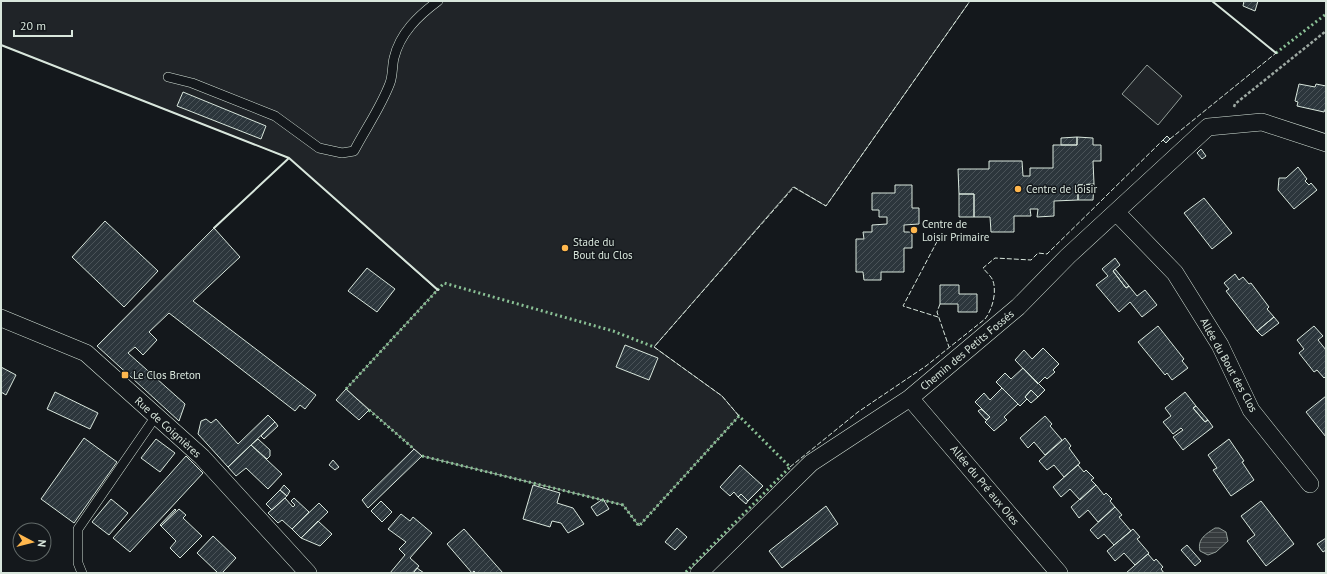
<svg xmlns="http://www.w3.org/2000/svg" width="1327" height="574" font-family="'PT Sans',sans-serif">
<style>
.grass{fill:#202428;stroke:#939e99}
.water{fill:url(#water-rules);stroke:#939e99}
.building{fill:url(#building-hatch);stroke:#d8e6dc}
.lines{fill:none;stroke-linecap:round;stroke-linejoin:round}
.lane-casing{stroke:#d8e6dc;stroke-width:10}
.street-casing{stroke:#d8e6dc;stroke-width:18}
.path{stroke:#9da8a2;stroke-width:2.5;stroke-dasharray:3 2;stroke-linecap:butt}
.lane{stroke:#14181c;stroke-width:9}
.street{stroke:#14181c;stroke-width:17}
.hedge{stroke:#8ac095;stroke-width:3;stroke-dasharray:2 3;stroke-linecap:butt}
.fence{stroke:#d8e6dc;stroke-width:1;stroke-dasharray:5 2;stroke-linecap:butt}
.wall{stroke:#d8e6dc;stroke-width:2}
.poi-dot{fill:#ffb74d;stroke:#14181c;stroke-width:1.5}
.labels{text-anchor:middle;dominant-baseline:central;stroke-width:3;stroke-linejoin:round;paint-order:stroke}
.poi-label{font-size:11px;fill:#d8e6dc;stroke:#14181c;text-anchor:start}
.street-label{font-size:11px;fill:#d8e6dc;stroke:#14181c}
</style>
<defs>
<pattern id="water-rules" width="6" height="5" patternUnits="userSpaceOnUse"><rect width="6" height="5" fill="#363b3e"/><path d="M0 2.5h6" fill="none" stroke="#525759"/></pattern>
<pattern id="building-hatch" width="6" height="6" patternUnits="userSpaceOnUse"><rect width="6" height="6" fill="#2c363c"/><path d="M-1 1l2-2M0 6l6-6M5 7l2-2" fill="none" stroke="#4a5358"/></pattern>
</defs>
<rect width="100%" height="100%" fill="#14181c"/>
<path class="grass" d="M1,1H970L826,206L793,187L654,347L722,396L739,416L639,526L623,505L422,456L346,389L437,290L289,158L1,45Z
M1147,65L1182,96L1158,125L1122,94Z"/>
<path class="water" d="M1215,528H1219L1226,532L1228,541L1216,552L1208,555L1200,551C1197,539 1206,534 1215,528Z"/>
<path class="building" d="M1244,1H1258L1255,11L1243,6Z
M1299,84L1315,87L1316,84L1326,86V108L1324,112L1297,106L1298,102L1295,101Z
M183,92L266,126L261,139L177,106Z
M1167,136L1170,139L1166,143L1163,140Z
M1077,137L1093,138V145H1101V161H1093L1094,184L1078,185V200L1054,201V216L1037,217L1038,209H1030L1031,216H1014V232H991L990,217H974V194H959L958,169H989V161H1022L1023,176H1030V168H1053V145H1077Z
M1077,137V145H1061V138Z
M1201,149L1206,156L1202,159L1197,153Z
M1298,167L1307,179L1305,181L1309,185L1311,183L1317,190L1294,209L1278,190L1279,178H1286Z
M1094,184L1093,200H1078V185Z
M895,185H912V208H919V224L904,225V232H912V248H904V272H881V280H864L863,272H856V239H864L863,232H872V225L887,224V217H879V210H872V193H895Z
M959,194H974V217H959Z
M1204,198L1232,233L1212,249L1184,213Z
M105,221L158,271L124,307L72,257Z
M214,228L240,257L193,301L316,395L305,409L300,405L295,411L169,313L149,332L157,340L143,355L135,347L128,353L185,404L179,421L97,346Z
M1115,258L1120,265L1113,271L1126,288L1129,286L1137,296L1145,290L1157,305L1142,317L1130,302L1119,312L1096,285L1108,276L1102,269Z
M367,268L395,289L377,312L348,291Z
M1115,269L1129,286L1126,288L1113,271Z
M1235,274L1239,280L1243,277L1249,284L1251,283L1269,307L1267,309L1274,317L1257,331L1226,291L1229,289L1224,283Z
M940,285H959V294H977V312H958V304H940Z
M1274,317L1279,323L1262,336L1257,331Z
M1158,326L1184,359L1182,361L1188,368L1172,380L1167,373L1165,375L1138,342Z
M1314,326L1323,336L1318,340L1326,350V376L1324,378L1317,370L1314,372L1299,353L1304,349L1297,340Z
M625,345L658,358L649,380L616,367Z
M1043,348L1059,364L1053,370L1055,372L1047,379L1045,377L1038,384L1015,360L1024,350L1032,359Z
M1,367L16,375L6,395L1,392Z
M1023,368L1045,390L1038,397L1031,390L1025,397L1027,399L1020,406L996,382L1005,373L1011,379Z
M1002,388L1018,404L1004,417L1007,420L994,431L985,422L990,417L975,402L984,393L990,400Z
M346,389L369,410L359,420L336,400Z
M1031,390L1038,397L1031,403L1025,397Z
M55,392L98,413L90,429L47,409Z
M1185,392L1196,406L1193,408L1205,422L1208,420L1213,427L1183,450L1173,437L1183,430L1181,428L1173,434L1163,422L1171,416L1165,408Z
M1326,396V437L1306,412Z
M1196,406L1208,420L1205,422L1193,408Z
M981,409L990,417L986,420L978,411Z
M268,415L275,422L228,467L198,434L201,421L206,419L211,423L216,419L238,444Z
M1045,416L1052,424L1050,426L1062,440L1045,455L1034,442L1028,448L1020,438Z
M275,422L278,426L264,439L261,436Z
M84,438L117,462L74,523L41,499Z
M1065,438L1071,446L1069,448L1080,463L1064,477L1054,465L1047,470L1039,461Z
M156,439L175,453L160,472L141,458Z
M258,439L270,450V456L267,459L251,445Z
M1229,439L1244,461L1242,462L1254,480L1231,496L1213,470L1217,468L1208,455Z
M251,445L282,474L268,489L246,468L236,476L228,467Z
M414,449L422,456L368,508L362,500Z
M186,456L203,473L130,552L113,538Z
M333,460L339,467L335,470L329,465Z
M740,465L763,486L748,501L741,494L738,497L734,492L730,496L720,487Z
M1078,465L1084,472L1086,470L1094,478L1091,480L1096,485L1080,500L1070,489L1061,497L1053,487Z
M284,485L290,491L287,496L280,490Z
M533,485L560,493L557,503L573,508L584,524L568,533L561,523L552,521L550,527L523,519Z
M1096,485L1104,495L1106,493L1112,499L1110,501L1115,507L1098,522L1088,510L1079,518L1071,507Z
M280,490L287,496L272,510L266,504Z
M741,494L748,501L746,504L738,497Z
M285,498L293,507L295,505L291,501L294,498L309,512L292,529L282,520L278,523L268,513Z
M111,499L128,513L109,535L92,522Z
M603,499L609,509L597,516L591,507Z
M381,501L392,512L382,522L371,511Z
M1261,501L1294,544L1266,566L1247,541L1255,535L1241,516Z
M319,503L328,512L301,538L292,529Z
M826,506L838,524L782,568L769,551Z
M1115,507L1122,515L1119,517L1131,531L1114,545L1104,534L1098,539L1090,530Z
M175,509L176,510L161,526L160,525Z
M179,509L186,515L183,518L202,536L180,558L170,548L176,541L161,526Z
M401,514L410,521L413,517L432,533L410,558L419,566L413,573H390L405,555L399,549L406,542L388,529Z
M318,521L332,534L320,546L301,538Z
M677,528L687,537L675,550L665,542Z
M464,529L503,573H476L474,571L472,573L447,544Z
M1133,529L1140,537L1137,539L1149,553L1135,565L1124,553L1115,561L1107,551Z
M213,536L236,558L222,573H218L197,553Z
M1326,538V550L1323,552L1317,544Z
M1187,545L1201,561L1195,566L1181,550Z
M1148,554L1154,561L1156,559L1163,567L1161,569L1164,573H1126Z
M417,568L424,573H413Z"/>
<g class="lines">
<defs>
<path id="lane" d="M168,77L192,83L275,116L319,148L342,153L354,151C366,128 381,107 390,83C393,75 392,66 394,58C400,33 418,16 438,1
M82,573L78,563V529L156,416"/>
<path id="street" d="M1116,212L1175,273L1220,345L1251,410L1310,484
M1,318L86,353L202,457L308,573
M910,398L1059,573
M699,573L811,463L910,398L1018,307L1068,256L1208,127L1262,122L1326,143"/>
</defs>
<use href="#lane" class="lane-casing"/>
<use href="#street" class="street-casing"/>
<path class="path" d="M1234,107L1235,104L1326,31"/>
<use href="#lane" class="lane"/>
<use href="#street" class="street"/>
<path class="hedge" d="M1276,53L1326,14
M346,389L444,283L613,331L654,347
M369,410L414,449
M422,456L623,505L639,526L739,416L790,467L685,573"/>
<path class="fence" d="M1170,139L1276,53
M940,304L937,312L949,347
M938,317L903,306L941,234
M739,416L722,396L654,347L794,187L826,206L970,1
M790,467L858,412L926,366L985,319C992,310 997,293 993,281C992,277 986,272 983,268L995,258L1031,260L1038,253L1047,254L1163,140"/>
<path class="wall" d="M1212,1L1276,53
M1,45L289,158L438,290
M214,228L289,158"/>
</g>
<g class="poi-dot">
<circle cx="1018" cy="189" r="4"/>
<circle cx="914" cy="230" r="4"/>
<circle cx="565" cy="248" r="4"/>
<rect x="121" y="371" width="8" height="8" rx="2"/>
</g>
<g class="labels">
<g class="poi-label">
<text x="1026" y="189">Centre de loisir</text>
<text x="922" y="224">Centre de<tspan x="922" dy="13">Loisir Primaire</tspan></text>
<text x="573" y="242">Stade du<tspan x="573" dy="13">Bout du Clos</tspan></text>
<text x="133" y="375">Le Clos Breton</text>
</g>
<g class="street-label">
<text transform="translate(967 350) rotate(-40)">Chemin des Petits Fossés</text>
<text transform="translate(1229 365) rotate(61)">Allée du Bout des Clos</text>
<text transform="translate(168 427) rotate(42)">Rue de Coignières</text>
<text transform="translate(985 485) rotate(50)">Allée du Pré aux Oies</text>
</g>
</g>
<rect width="1327" height="574" fill="none" stroke="#d8e6dc" stroke-width="4"/>
<g transform="translate(32 542) rotate(97)"><circle r="19" fill="#14181c" stroke="#626a69"/>
<path d="M0-3L7 15L0 10L-7 15Z" fill="#ffb74d"/>
<text y="-6" font-size="11" font-weight="bold" text-anchor="middle" fill="#d8e6dc">N</text>
</g>
<path d="M14 30v6h58v-6" fill="none" stroke="#d8e6dc" stroke-width="2"/>
<text x="20" y="30" font-size="12" fill="#d8e6dc" stroke="#14181c" stroke-width="3" paint-order="stroke">20 m</text>
</svg>
